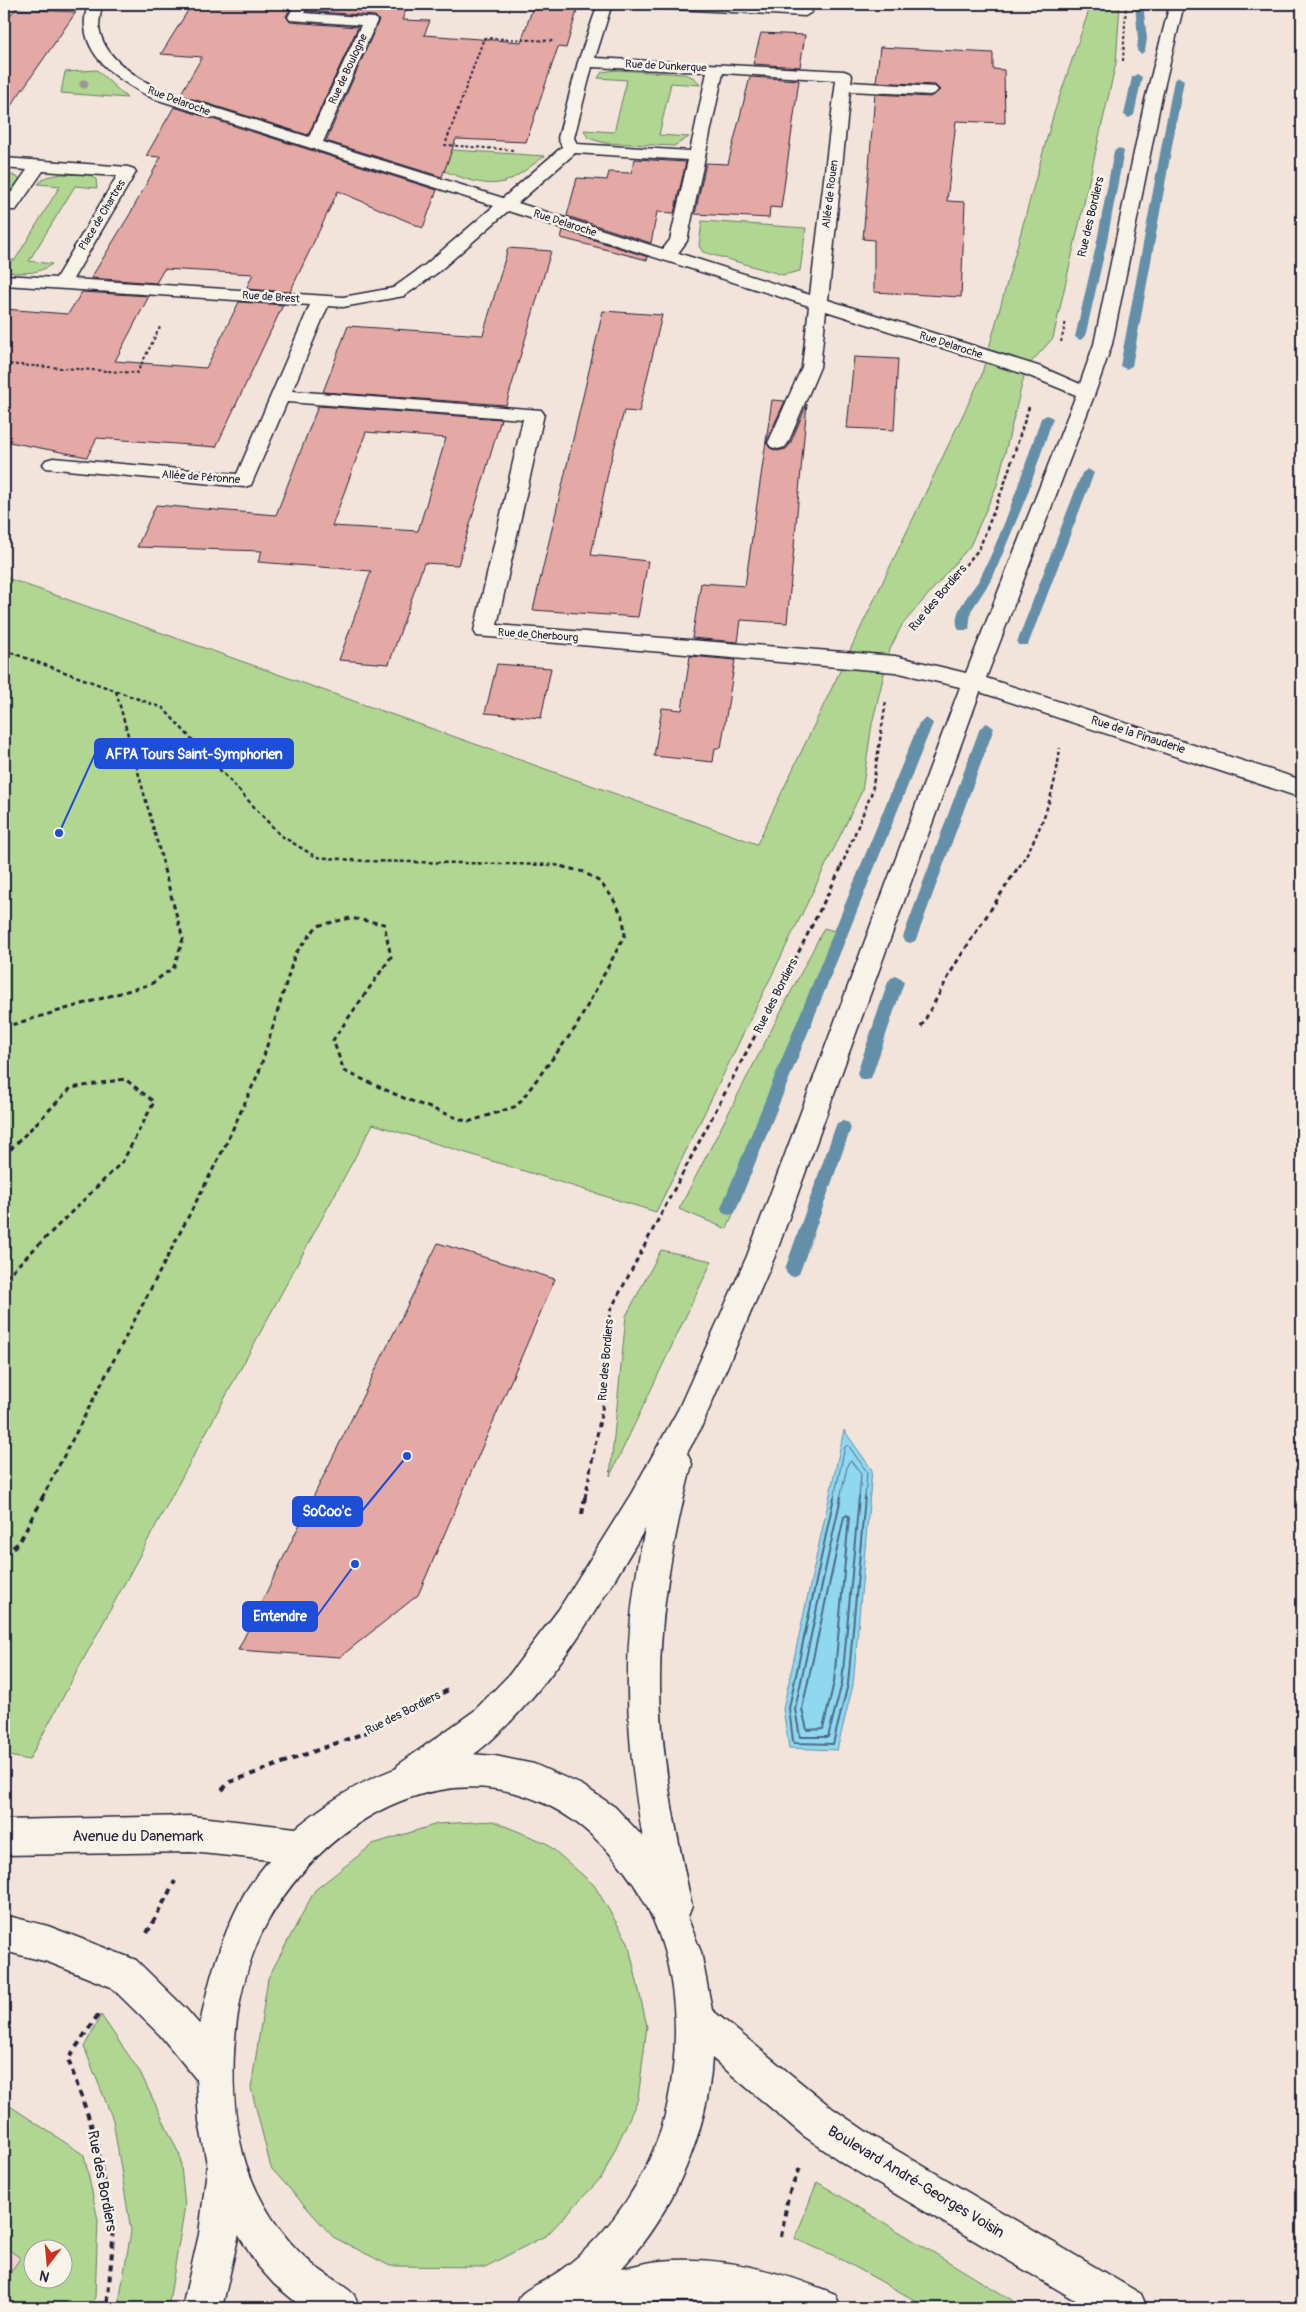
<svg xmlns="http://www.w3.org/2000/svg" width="1306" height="2312" font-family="Pangolin,sans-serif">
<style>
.built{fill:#eed2cb}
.green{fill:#b0d692;stroke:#697c66;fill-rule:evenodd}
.water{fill:#8fd8f0;stroke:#638fa8}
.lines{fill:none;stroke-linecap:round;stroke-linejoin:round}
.shore-far1{stroke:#4e6b83;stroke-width:1}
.shore{stroke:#4e6b83;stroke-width:2}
.stream{fill:#638fa8;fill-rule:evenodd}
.building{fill:#e4a9a5;stroke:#22223b;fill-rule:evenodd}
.minor-casing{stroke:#22223b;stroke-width:3}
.major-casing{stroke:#22223b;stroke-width:3}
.path-far3{stroke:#22223b;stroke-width:2;stroke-dasharray:3 2.5;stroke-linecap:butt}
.path-far2{stroke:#22223b;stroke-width:2.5;stroke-dasharray:4 3;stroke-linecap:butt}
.path-far1{stroke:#22223b;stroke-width:3;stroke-dasharray:5 4;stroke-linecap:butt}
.path{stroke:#22223b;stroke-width:4;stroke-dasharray:6 5;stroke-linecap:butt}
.minor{fill:#f7f3e8;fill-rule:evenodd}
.major{fill:#f7f3e8;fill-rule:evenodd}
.tree{fill:#989791}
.labels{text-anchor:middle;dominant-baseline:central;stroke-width:5;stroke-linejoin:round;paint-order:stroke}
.far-street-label{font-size:11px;fill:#22223b;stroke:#f7f3e8}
.street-label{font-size:12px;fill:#22223b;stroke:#f7f3e8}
.near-street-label{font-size:15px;fill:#22223b;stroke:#f7f3e8}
.leader{fill:none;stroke:#1d4ed8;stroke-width:2}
.callout-dot{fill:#1d4ed8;stroke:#f7f3e8;stroke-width:2}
.callout{fill:#1d4ed8;stroke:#1d4ed8;stroke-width:2}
.callout-label{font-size:14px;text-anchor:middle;font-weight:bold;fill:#fff}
</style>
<rect width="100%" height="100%" fill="#f3e4db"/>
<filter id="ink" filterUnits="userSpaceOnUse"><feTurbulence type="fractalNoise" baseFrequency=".02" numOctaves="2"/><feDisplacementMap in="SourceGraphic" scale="10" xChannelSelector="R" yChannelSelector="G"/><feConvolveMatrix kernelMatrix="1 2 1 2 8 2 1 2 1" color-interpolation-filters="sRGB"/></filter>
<g filter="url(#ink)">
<path class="built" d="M4,2246L20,2258L4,2283Z"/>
<path class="green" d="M1091,4H1120L1116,63L1053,338L1026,368L997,485L970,546L902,625L890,649L872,724L862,791L656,1212L373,1124L29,1760L4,1755V577L757,844L981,377L1053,116Z
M97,70L127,98L61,93L65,72Z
M616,70L684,74L695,78L700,85L671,83L659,135L689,137L674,146L605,143L588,138L584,130L614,132L627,80L598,78L602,72Z
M438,149L545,156C533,164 522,174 509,180C486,191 454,174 431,166Z
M4,171L20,179L15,187L4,194Z
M62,174L90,175L96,179L97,188L75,186L29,261L52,264C37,275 22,273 4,272V260H15L60,186L38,184L46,177Z
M702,221L806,228L800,271L783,275L703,252L699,246Z
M824,928L845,934L727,1229L679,1209Z
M661,1250L712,1261L610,1476L626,1316Z
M493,1821L546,1843L594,1885L628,1942L647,2026L638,2099L603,2176L547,2235L485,2267L390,2266L333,2237L271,2168L251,2088L268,1978L315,1890L373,1844L437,1824Z
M101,2015L140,2072L180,2156L185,2206L168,2308H118L131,2231L113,2120L84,2047Z
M4,2102L84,2155L98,2220L95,2297L90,2308H4V2283L20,2258L4,2246ZM32,2250H62V2280H32Z
M817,2182L1025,2308H929L835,2256L795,2239Z"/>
<path class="water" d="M844,1430L872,1470L853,1685L837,1750L789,1748L783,1709Z"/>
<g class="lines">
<path class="shore-far1" d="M834,1498L845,1447L848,1445L867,1472L865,1498
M840,1498L848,1463L851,1461L861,1474L859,1498"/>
<path class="shore" d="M834,1497L789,1708L793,1741L795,1743L833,1744L848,1684L865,1497
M841,1497L795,1709L800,1737H828L842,1683L859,1497
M847,1515L849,1517L834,1682L823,1729L807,1730L802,1709L844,1517Z"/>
<path class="stream" d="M1135,4H1143L1147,39L1145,51L1141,54L1137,51L1138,39Z
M1137,74L1142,77L1134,115L1129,118L1124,115L1132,77Z
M1179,77L1184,80L1132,366L1126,369L1120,366L1174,80Z
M1119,148L1124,151L1106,246L1085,337L1080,340L1075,337L1096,246L1114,151Z
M1047,415L1053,418L1027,495L993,577L971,611L969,630H959C949,612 974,591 981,576C1006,526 1023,471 1041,418Z
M1088,469L1094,473L1029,642L1028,645H1018L1017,642L1082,473Z
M926,718L933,723L737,1208L735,1213L729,1215L723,1213L721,1208L919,723Z
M987,723L994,728L917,937L915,941L910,943L905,941L903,937L980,728Z
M896,976L901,978L904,982L873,1073L871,1078L865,1080L859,1078L857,1073L888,982L891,978Z
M843,1121L849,1123L851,1128L801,1269L799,1274L793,1277L787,1274L785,1269L835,1128L837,1123Z"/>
</g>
<path class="building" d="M192,4H293L286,16L290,22L358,27L308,135L180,95L202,57L161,54Z
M311,4H408L402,20L430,21L424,35L521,42L534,4H579L566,48L558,47L526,142L456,139L442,177L326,141L379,20L375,16L307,11Z
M15,9L76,12L4,116V24Z
M761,33L805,35L800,67L753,64Z
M880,47L993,53V69L1004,70L1005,123L956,121L947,201L965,202L961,297L874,292V240L863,239L875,94L930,97L940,90L935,85L876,82Z
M750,77L799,80L781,208L770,207L769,218L695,214L706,163L728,164Z
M174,107L437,190L423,228L338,191L290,292L246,289L253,274L164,269L156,283L91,278L130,214L161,157L146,156Z
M635,159L686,162L674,213L657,212L651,243L567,216L577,178L607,180L609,172L631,173Z
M563,230L648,257L647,260L561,238Z
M508,248L551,251L506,405L323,392L348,326L483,335Z
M82,292L149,296L115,361L206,368L239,302L283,305L216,447L97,438L87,457L4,441V309L68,314Z
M603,311L662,315L639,412L624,411L609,468L591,555L648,561L638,617L533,610Z
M854,357L898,359L894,430L847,428Z
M772,400L785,401L766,442L770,448L777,451L786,449L790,444L807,404L787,623L741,620L738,642L692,638L701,583L745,586Z
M318,406L501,419L458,565L424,563L389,664L339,660L371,571L258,562L262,551L137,547L156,505L276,515ZM366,432L446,438L418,531L332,526Z
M690,656L735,660L721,748H715L713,762L654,756L662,708L682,710Z
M497,664L551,668L541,718L485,713Z
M438,1243L555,1279L418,1595L340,1657L238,1650Z"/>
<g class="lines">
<defs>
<path id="minor" d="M88,4H102C101,11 99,20 99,27C103,59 138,78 164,92L309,137L361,25L290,20L288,17L295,4H309L304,13L375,18L377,21L323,142L503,198L562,147L558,138L578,62L598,4H612L595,58L844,71L849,73L852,76L851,82L935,87L938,90L935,93L930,95L850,91L828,300L1041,367L1080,384L1094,344L1145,100L1170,4H1184L1161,100L1112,344L1095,393L986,678L1302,780V798L980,692L775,1256L700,1430L687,1453L692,1464C674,1535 660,1607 660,1681C660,1757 676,1832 692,1906L687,1919L674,1924L661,1919L656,1906C628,1773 615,1664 645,1529C602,1601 560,1674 499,1733C477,1755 448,1772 422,1789L410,1794L398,1789L393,1777L398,1765L474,1711L509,1675L559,1609L631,1494L678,1410L747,1256L960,687L895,672L477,636L474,631L523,419L287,402L251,485L244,487L46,468L43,464L46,460L53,458L237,474L310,305L4,285V275L56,278L117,176L43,171L16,210H4V203L27,170L4,168V158L128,167L134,169L136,172L73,279L343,297L393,288L425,265L494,206L152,98C125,84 88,62 85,27C84,20 86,11 88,4ZM592,67L707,72L690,151L577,144L574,138ZM723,73L836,80L810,295L678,253L687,241ZM575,153L688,160L670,240L663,249L518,203ZM508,211L809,306L802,367L768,443L771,447L778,449L785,447L788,443L820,367L826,311L1027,375L1076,395L966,673L895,656L497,625L544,414L541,410L292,391L328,306L343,307L404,296L437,273Z
M649,4H733L805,8L812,12L805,16L656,8L651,7Z
M226,2150L240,2155L245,2169L239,2234L222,2308H182L199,2234L207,2169L212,2155Z"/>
<path id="major" d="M459,1753L495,1756L534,1764L582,1785L615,1807L642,1836L672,1878L701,1952L712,2010L832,2108L874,2137L1141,2294L1147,2308H1089L846,2165L804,2136L712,2058C708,2134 673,2212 622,2268C635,2266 647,2262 660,2261C720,2255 780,2271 835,2294L841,2308H758L711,2301H660L622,2308H516C516,2307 520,2296 521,2295C527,2288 542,2283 550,2277C562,2270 573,2261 583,2252C626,2212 659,2155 669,2096C683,2019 674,1936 625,1872C519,1729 348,1782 268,1921C231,1986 224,2093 246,2164C258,2201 281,2237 310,2262C319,2271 349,2288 354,2295C357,2299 357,2304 359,2308H303L274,2284L257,2265L228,2218L207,2164L199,2121L196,2079L160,2035L111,1987L48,1962L4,1951V1915L48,1926L136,1960L186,2009L200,2025C208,1981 221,1938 242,1898C249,1884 260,1872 269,1860L191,1852L4,1855V1820L191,1816L296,1828C344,1788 396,1761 459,1753Z"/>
</defs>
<use href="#minor" class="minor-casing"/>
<use href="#major" class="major-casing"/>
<path class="path-far3" d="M1123,61L1126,4
M513,150L445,145L484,38L555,41
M1061,342L1066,321
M4,364L137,373L161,325"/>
<path class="path-far2" d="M911,629L979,549L1004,485L1029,407
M4,650L163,708L280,835L316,857L365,861L555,865L564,867
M116,691L164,867
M841,867L872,792L886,701
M1019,867C1042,830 1055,792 1060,748"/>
<path class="path-far1" d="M4,1027L151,984L174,967L183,939L163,866
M921,1027L956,963L1019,866
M4,1156L71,1088L125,1079L154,1102L123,1161L4,1279
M42,1498L224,1148L259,1072L295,954L317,926L350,918L384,924L391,957L333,1040L344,1071L406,1099L468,1122L517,1106L576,1027L625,935L623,917L612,897L600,882L584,872L559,866
M585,1498L603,1404L610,1311L786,977L842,866"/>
<path class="path" d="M582,1514L585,1497
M4,1554L19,1543L43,1497
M222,1790L230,1782L367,1732L450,1689
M147,1933L175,1881
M98,2015L68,2059L97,2141L113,2240L107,2308
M781,2237L788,2196L800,2168"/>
<use href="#minor" class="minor"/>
<use href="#major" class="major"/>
</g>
<circle class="tree" cx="84" cy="84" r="4.5"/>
</g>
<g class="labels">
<g class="far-street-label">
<text transform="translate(666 66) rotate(3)">Rue de Dunkerque</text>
<text transform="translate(348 69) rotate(-65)">Rue de Boulogne</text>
<text transform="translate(179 101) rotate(20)">Rue Delaroche</text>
<text transform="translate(830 194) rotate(-83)">Allée de Rouen</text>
<text transform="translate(102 215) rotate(-59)">Place de Chartres</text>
<text transform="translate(565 223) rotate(18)">Rue Delaroche</text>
<text transform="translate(271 297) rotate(4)">Rue de Brest</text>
<text transform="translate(951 345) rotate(18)">Rue Delaroche</text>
<text transform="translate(201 477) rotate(4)">Allée de Péronne</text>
<text transform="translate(538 635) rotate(4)">Rue de Cherbourg</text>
</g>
<g class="street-label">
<text transform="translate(1091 217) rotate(-77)">Rue des Bordiers</text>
<text transform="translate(938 598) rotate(-50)">Rue des Bordiers</text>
<text transform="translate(1138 735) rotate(18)">Rue de la Pinauderie</text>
<text transform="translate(776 996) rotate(-63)">Rue des Bordiers</text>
<text transform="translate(606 1360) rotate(-85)">Rue des Bordiers</text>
<text transform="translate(403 1713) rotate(-27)">Rue des Bordiers</text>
</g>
<g class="near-street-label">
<text x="138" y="1836">Avenue du Danemark</text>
<text transform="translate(102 2181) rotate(79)">Rue des Bordiers</text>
<text transform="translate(916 2182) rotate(31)">Boulevard André-Georges Voisin</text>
</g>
</g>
<path class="leader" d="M59 833L95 754M407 1456L362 1511M355 1564L317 1616"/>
<g class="callout-dot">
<circle cx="59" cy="833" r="5"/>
<circle cx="407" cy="1456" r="5"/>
<circle cx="355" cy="1564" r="5"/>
</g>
<g class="callout">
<rect x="95" y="739" width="198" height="29" rx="5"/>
<rect x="293" y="1497" width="69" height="29" rx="5"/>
<rect x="243" y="1602" width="74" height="29" rx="5"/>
</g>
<g class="callout-label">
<text x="194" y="759">AFPA Tours Saint-Symphorien</text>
<text x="327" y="1516">SoCoo'c</text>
<text x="280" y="1621">Entendre</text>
</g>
<rect width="1306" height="2312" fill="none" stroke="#f7f3e8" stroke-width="20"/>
<rect x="10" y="10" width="1286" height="2292" fill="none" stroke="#22223b" stroke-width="2" filter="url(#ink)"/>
<g transform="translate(48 2264) rotate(196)"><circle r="24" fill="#f7f3e8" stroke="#a29fa3"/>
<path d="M0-4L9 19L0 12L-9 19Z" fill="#c8321e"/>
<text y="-8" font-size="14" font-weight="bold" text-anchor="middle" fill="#22223b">N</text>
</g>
</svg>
